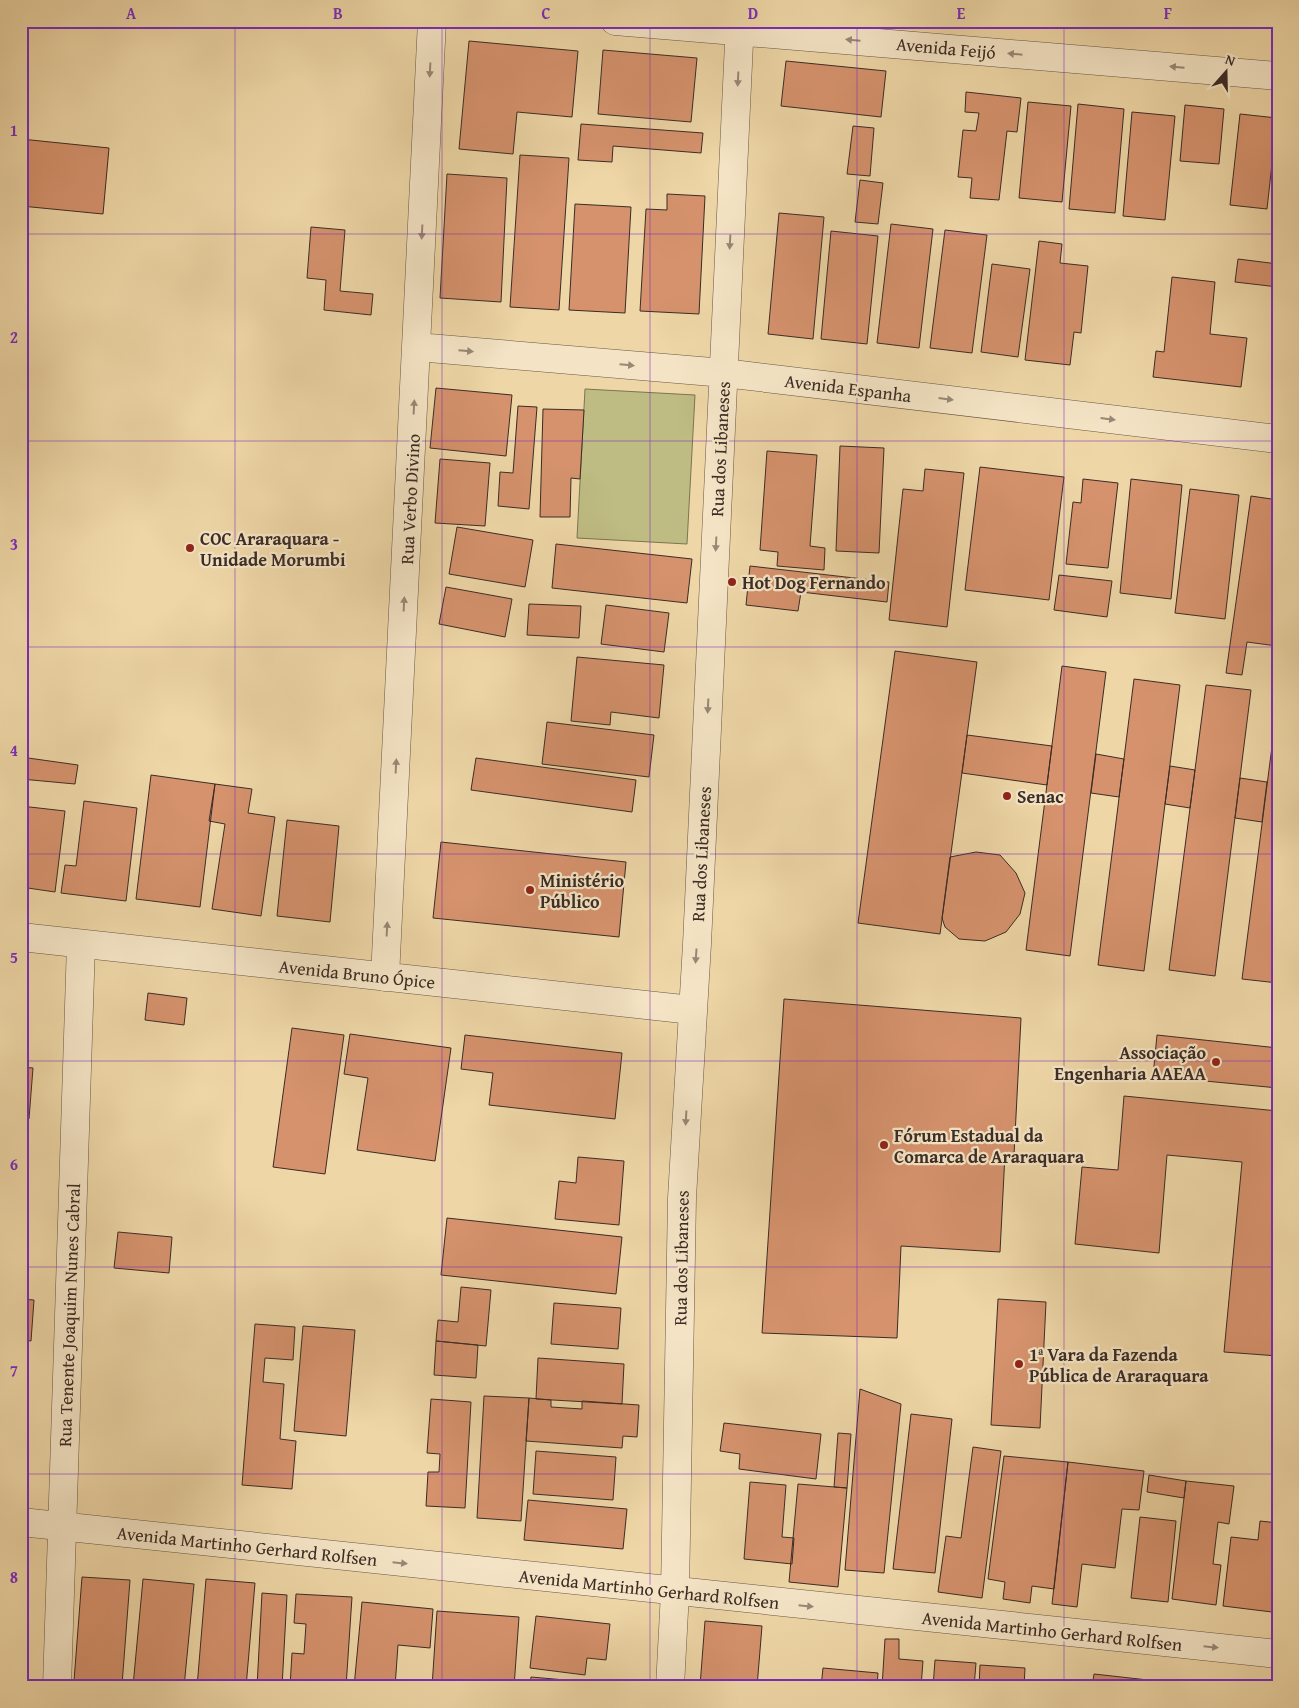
<svg xmlns="http://www.w3.org/2000/svg" width="1299" height="1708" font-family="'Gentium Book Plus',serif">
<style>
.green{fill:#bebc83;stroke:#7c7454}
.building{fill:#d5926d;stroke:#3b2c26}
.lines{fill:none;stroke-linecap:round;stroke-linejoin:round}
.minor-casing{stroke:#685646;stroke-width:29}
.minor{stroke:#f4e4c5;stroke-width:28}
.oneway{fill:#988876}
.grid{fill:none;stroke:#7b2cbf;stroke-width:1;stroke-opacity:0.55}
.poi-dot{fill:#8f2418;stroke:#f4e4c5;stroke-width:2}
.labels{text-anchor:middle;dominant-baseline:central;stroke-width:4.5;stroke-linejoin:round;paint-order:stroke}
.street-label{font-size:18px;fill:#3b2c26;stroke:#f4e4c5}
.poi-label{font-size:18px;font-weight:bold;fill:#3b2c26;stroke:#f4e4c5;text-anchor:start}
.neatline{fill:none;stroke:#7b2cbf;stroke-width:2}
.grid-label{font-size:16px;text-anchor:middle;font-weight:bold;fill:#7b2cbf}
</style>
<rect width="100%" height="100%" fill="#eed6a6"/>
<filter id="stains"><feTurbulence type="fractalNoise" baseFrequency=".004" numOctaves="4"/><feColorMatrix values="0 0 0 0 .2 0 0 0 0 .09 0 0 0 0 .02 0 0 0 .5 -.17"/></filter>
<radialGradient id="worn" r=".72"><stop offset=".6" stop-color="#630" stop-opacity="0"/><stop offset="1" stop-color="#630" stop-opacity=".3"/></radialGradient>
<path class="green" d="M585,389L695,395L687,544L577,538Z"/>
<path class="building" d="M1278,21V24L1258,22V21Z
M469,41L578,51L572,117L517,112L513,154L459,149Z
M603,50L697,58L691,122L598,114Z
M786,61L886,71L881,117L781,106Z
M966,92L1021,98L1017,132L1007,131L999,200L970,198L972,178L958,177L963,130L976,131L979,113L965,112Z
M1028,102L1071,106L1062,202L1019,198Z
M1078,104L1124,109L1115,213L1069,209Z
M1185,105L1224,109L1219,164L1180,161Z
M1132,112L1175,116L1165,220L1123,216Z
M1240,114L1277,118L1267,209L1230,205Z
M581,124L703,133L701,153L613,146L612,162L578,160Z
M853,126L874,128L870,176L847,174Z
M21,139L109,148L103,214L21,206Z
M520,155L569,158L559,310L510,307Z
M447,174L507,178L501,302L440,298Z
M860,180L883,183L878,224L855,222Z
M667,194L705,196L699,314L640,311L646,209L667,210Z
M575,204L631,207L625,313L569,310Z
M779,213L824,217L813,339L768,334Z
M891,224L933,229L919,348L877,343Z
M1278,226V256H1274Z
M311,227L345,230L340,291L373,294L371,315L324,310L326,280L307,278Z
M945,230L987,235L972,353L930,348Z
M831,231L878,236L867,344L821,339Z
M1039,241L1062,244L1060,263L1088,266L1081,333L1074,332L1070,365L1025,360Z
M1238,259L1278,264V287L1235,282Z
M992,264L1030,269L1018,357L981,352Z
M1172,277L1215,282L1210,334L1247,338L1241,387L1153,377L1156,351L1164,352Z
M436,388L512,395L506,456L430,448Z
M518,406L537,407L529,509L498,506L500,472L513,473Z
M543,409L584,410L580,479L571,478L570,517H540Z
M840,446L884,448L879,553L836,551Z
M767,451L817,455L810,546L825,548L824,570L777,566L778,552L760,550Z
M440,459L490,463L485,526L435,523Z
M980,467L1064,477L1049,600L965,590Z
M925,469L964,473L947,627L889,620L903,489L923,491Z
M1083,479L1118,483L1108,568L1066,564L1073,502L1081,503Z
M1131,479L1182,485L1171,599L1120,593Z
M1190,489L1239,495L1225,619L1175,613Z
M1251,496L1278,500V637L1277,646L1247,642L1242,675L1226,673Z
M457,527L533,540L525,587L449,574Z
M556,544L692,559L687,603L552,588Z
M750,566L889,582L887,602L801,592L798,611L746,605Z
M1059,575L1112,581L1107,617L1054,610Z
M446,587L512,599L505,637L439,624Z
M529,604L581,606L579,638L527,635Z
M606,605L669,613L664,652L601,644Z
M895,651L977,662L940,934L858,923Z
M577,657L664,665L659,718L611,712L610,725L571,721Z
M1062,666L1106,672L1070,956L1026,950Z
M1134,679L1180,685L1144,971L1098,965Z
M1206,685L1251,690L1215,976L1169,970Z
M1278,700V983L1242,979Z
M547,722L654,735L649,777L542,764Z
M967,735L1052,746L1047,785L962,773Z
M1096,754L1124,759L1119,797L1091,793Z
M21,757L78,765L75,784L21,779Z
M476,758L636,780L632,812L471,790Z
M1170,766L1195,770L1190,808L1165,804Z
M151,775L215,784L200,907L136,899Z
M1240,778L1267,782L1262,822L1235,818Z
M215,784L252,789L248,813L275,817L261,916L212,909L225,824L209,821Z
M84,801L137,808L126,901L61,893L65,865L76,866Z
M21,806L65,811L55,892L21,887Z
M287,820L339,826L330,922L277,916Z
M441,842L626,862L619,937L433,918Z
M976,852L1000,855L1016,873L1025,893L1020,914L1006,932L985,941L959,939L945,927L942,918L950,857Z
M148,993L187,998L184,1025L145,1020Z
M784,999L1021,1018L1014,1155L1005,1154L1000,1252L901,1246L897,1338L762,1333Z
M292,1028L344,1035L325,1174L273,1167Z
M350,1034L451,1048L435,1161L357,1150L368,1078L344,1074Z
M465,1035L622,1053L615,1119L489,1105L493,1073L461,1069Z
M1157,1035L1278,1048V1088L1153,1076Z
M21,1067L33,1068L29,1119L21,1116Z
M1124,1096L1278,1111V1356L1224,1352L1242,1162L1167,1155L1159,1253L1075,1244L1082,1167L1118,1170Z
M21,1140H25L21,1191Z
M578,1157L624,1161L619,1225L555,1219L559,1181L576,1183Z
M447,1218L622,1237L616,1294L441,1275Z
M118,1232L172,1237L169,1273L114,1268Z
M461,1287L491,1290L486,1346L436,1341L438,1320L458,1322Z
M21,1299L34,1300L31,1341L21,1340Z
M998,1299L1046,1302L1040,1428L991,1425Z
M554,1303L621,1308L618,1349L551,1344Z
M255,1324L295,1327L293,1360L265,1358L263,1382L284,1384L280,1439L296,1441L292,1489L242,1485Z
M303,1326L355,1330L346,1436L294,1431Z
M436,1341L478,1345L476,1378L434,1375Z
M538,1358L624,1364L622,1404L536,1399Z
M860,1389L901,1404L884,1573L845,1570Z
M484,1396L529,1398L521,1521L477,1518Z
M529,1398L551,1400V1407L582,1409V1401L639,1405L637,1437L623,1436L622,1448L526,1441Z
M431,1399L471,1402L465,1508L426,1506L428,1472H439L440,1454L427,1453Z
M911,1414L952,1419L935,1573L893,1569Z
M724,1423L821,1434L816,1479L739,1469L740,1454L720,1451Z
M838,1433L851,1434L847,1488L834,1487Z
M973,1447L1001,1451L982,1598L938,1592L946,1536L961,1538Z
M536,1451L616,1457L613,1500L533,1494Z
M1004,1456L1068,1462L1054,1589L1032,1586L1030,1603L1003,1599L1005,1582L988,1579Z
M1068,1462L1144,1471L1139,1510L1122,1509L1115,1568L1082,1564L1077,1607L1052,1604Z
M1149,1475L1186,1481L1184,1498L1147,1492Z
M1186,1481L1234,1486L1229,1524L1218,1522L1213,1564L1221,1565L1216,1605L1172,1599Z
M750,1482L786,1485L782,1537L794,1538L792,1564L744,1559Z
M798,1484L847,1488L838,1587L789,1582Z
M528,1500L627,1509L623,1549L524,1540Z
M1140,1517L1176,1521L1168,1602L1131,1598Z
M1260,1521L1278,1523V1564L1272,1612L1223,1606L1231,1537L1258,1540Z
M82,1577L130,1580L122,1685L74,1681Z
M143,1579L194,1584L184,1687L133,1686Z
M206,1579L255,1583L246,1687H197Z
M262,1593L287,1595L282,1687H257Z
M296,1594L352,1597L346,1687H290L292,1653L304,1654L306,1624L294,1623Z
M362,1602L433,1609L430,1648L398,1645L395,1687H354Z
M437,1611L519,1617L514,1687H432Z
M536,1616L610,1624L606,1660L587,1658L585,1675L530,1668Z
M705,1621L762,1626L757,1687L700,1686Z
M885,1639H899V1659L923,1661L921,1687H882Z
M935,1660L976,1663L974,1687H933Z
M980,1665L1025,1668L1024,1687H979Z
M823,1668L878,1673L877,1687H821Z
M1094,1674L1148,1680V1687H1092Z
M531,1677L611,1684V1687H530Z"/>
<g class="lines">
<defs>
<path id="minor" d="M615,21L1278,76
M417,347L724,373L1278,439
M21,937L692,1010
M385,977L432,21
M21,1522L1278,1654
M57,1687L81,944
M670,1687L675,1592L682,1198L697,944L740,21"/>
</defs>
<use href="#minor" class="minor-casing"/>
<use href="#minor" class="minor"/>
</g>
<defs><path id="oneway-solid" d="M-6-.8H1V-3.2L6.5 0L1 3.2V.8H-6Z" transform="scale(1.25)"/></defs>
<g class="oneway">
<use href="#oneway-solid" transform="translate(853 40) rotate(-175)"/>
<use href="#oneway-solid" transform="translate(1015 54) rotate(-175)"/>
<use href="#oneway-solid" transform="translate(1177 67) rotate(-175)"/>
<use href="#oneway-solid" transform="translate(430 70) rotate(93)"/>
<use href="#oneway-solid" transform="translate(738 79) rotate(93)"/>
<use href="#oneway-solid" transform="translate(422 232) rotate(93)"/>
<use href="#oneway-solid" transform="translate(730 242) rotate(93)"/>
<use href="#oneway-solid" transform="translate(466 351) rotate(5)"/>
<use href="#oneway-solid" transform="translate(627 365) rotate(5)"/>
<use href="#oneway-solid" transform="translate(946 399) rotate(7)"/>
<use href="#oneway-solid" transform="translate(414 407) rotate(-87)"/>
<use href="#oneway-solid" transform="translate(1108 419) rotate(7)"/>
<use href="#oneway-solid" transform="translate(716 544) rotate(93)"/>
<use href="#oneway-solid" transform="translate(404 604) rotate(-87)"/>
<use href="#oneway-solid" transform="translate(708 706) rotate(93)"/>
<use href="#oneway-solid" transform="translate(396 766) rotate(-87)"/>
<use href="#oneway-solid" transform="translate(387 929) rotate(-87)"/>
<use href="#oneway-solid" transform="translate(696 956) rotate(94)"/>
<use href="#oneway-solid" transform="translate(686 1118) rotate(93)"/>
<use href="#oneway-solid" transform="translate(400 1563) rotate(6)"/>
<use href="#oneway-solid" transform="translate(806 1606) rotate(6)"/>
<use href="#oneway-solid" transform="translate(1211 1647) rotate(6)"/>
</g>
<path class="grid" d="M235,21V1687M442,21V1687M650,21V1687M857,21V1687M1064,21V1687M21,234H1278M21,441H1278M21,647H1278M21,854H1278M21,1061H1278M21,1267H1278M21,1474H1278"/>
<g class="poi-dot">
<circle cx="190" cy="548" r="5"/>
<circle cx="732" cy="582" r="5"/>
<circle cx="1007" cy="796" r="5"/>
<circle cx="530" cy="890" r="5"/>
<circle cx="1216" cy="1062" r="5"/>
<circle cx="884" cy="1145" r="5"/>
<circle cx="1019" cy="1364" r="5"/>
</g>
<g class="labels">
<g class="street-label">
<text transform="translate(946 48) rotate(5)">Avenida Feijó</text>
<text transform="translate(848 388) rotate(7)">Avenida Espanha</text>
<text transform="translate(720 449) rotate(-87)">Rua dos Libaneses</text>
<text transform="translate(410 499) rotate(-87)">Rua Verbo Divino</text>
<text transform="translate(701 854) rotate(-87)">Rua dos Libaneses</text>
<text transform="translate(357 974) rotate(6)">Avenida Bruno Ópice</text>
<text transform="translate(681 1258) rotate(-89)">Rua dos Libaneses</text>
<text transform="translate(69 1315) rotate(-88)">Rua Tenente Joaquim Nunes Cabral</text>
<text transform="translate(247 1546) rotate(6)">Avenida Martinho Gerhard Rolfsen</text>
<text transform="translate(649 1589) rotate(6)">Avenida Martinho Gerhard Rolfsen</text>
<text transform="translate(1052 1631) rotate(6)">Avenida Martinho Gerhard Rolfsen</text>
</g>
<g class="poi-label">
<text x="200" y="538">COC Araraquara -<tspan x="200" dy="21">Unidade Morumbi</tspan></text>
<text x="742" y="582">Hot Dog Fernando</text>
<text x="1017" y="796">Senac</text>
<text x="540" y="880">Ministério<tspan x="540" dy="21">Público</tspan></text>
<text x="1206" y="1052" text-anchor="end">Associação<tspan x="1206" dy="21">Engenharia AAEAA</tspan></text>
<text x="894" y="1135">Fórum Estadual da<tspan x="894" dy="21">Comarca de Araraquara</tspan></text>
<text x="1029" y="1354">1ª Vara da Fazenda<tspan x="1029" dy="21">Pública de Araraquara</tspan></text>
</g>
</g>
<rect width="1299" height="1708" fill="none" stroke="#eed6a6" stroke-width="55"/>
<g transform="translate(1226 72) rotate(20)" stroke="#f4e4c5" stroke-width="4" paint-order="stroke">
<path d="M0-4L9 19L0 12L-9 19Z" fill="#3b2c26"/>
<text y="-8" font-size="14" font-weight="bold" text-anchor="middle" fill="#3b2c26">N</text>
</g>
<rect x="28" y="28" width="1244" height="1652" class="neatline"/>
<g class="grid-label">
<text x="131" y="19">A</text>
<text x="338" y="19">B</text>
<text x="546" y="19">C</text>
<text x="753" y="19">D</text>
<text x="961" y="19">E</text>
<text x="1168" y="19">F</text>
<text x="14" y="136">1</text>
<text x="14" y="343">2</text>
<text x="14" y="550">3</text>
<text x="14" y="756">4</text>
<text x="14" y="963">5</text>
<text x="14" y="1170">6</text>
<text x="14" y="1376">7</text>
<text x="14" y="1583">8</text>
</g>
<rect width="100%" height="100%" filter="url(#stains)"/>
<rect width="100%" height="100%" fill="url(#worn)"/>
</svg>
